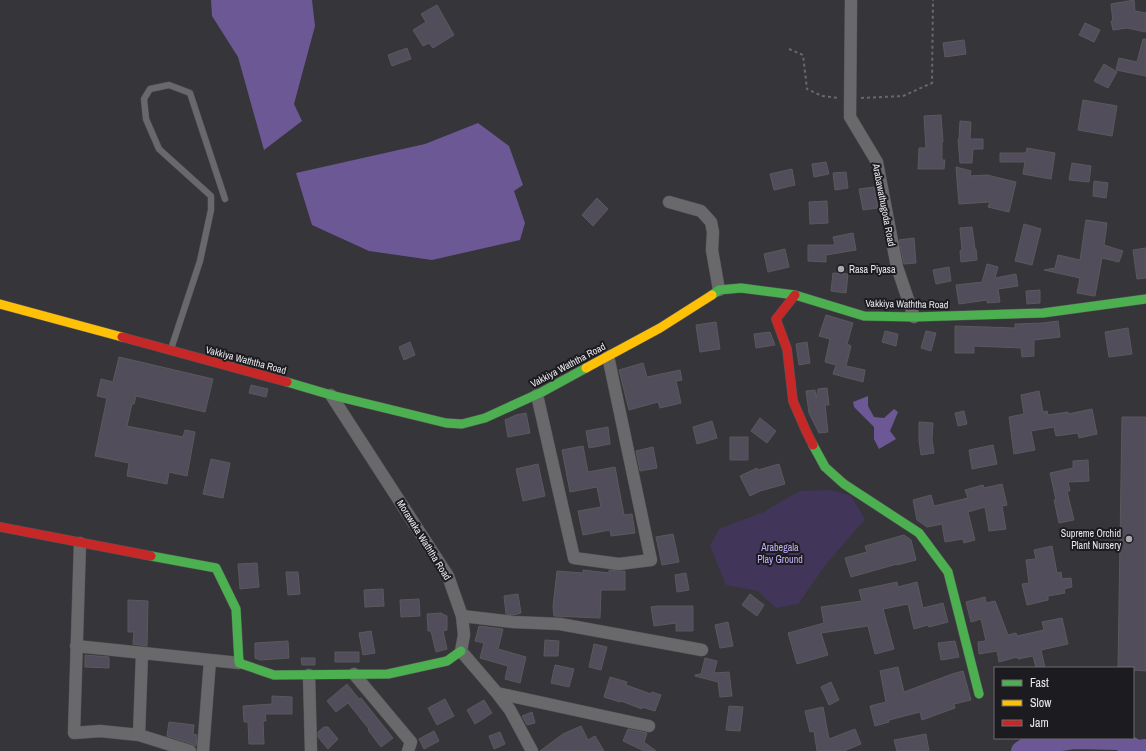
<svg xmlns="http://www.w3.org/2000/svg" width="1146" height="751" font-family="'Archivo Narrow',sans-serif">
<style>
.green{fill:#41365a}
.water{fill:#6b5895}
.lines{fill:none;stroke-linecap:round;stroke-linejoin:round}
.river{stroke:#6b5895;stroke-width:20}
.building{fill:#524d5b;stroke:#5a595d}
.lane-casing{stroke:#535256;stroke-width:7}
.street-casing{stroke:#535256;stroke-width:13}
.fast-casing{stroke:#535256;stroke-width:10}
.slow-casing{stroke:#535256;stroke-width:10}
.jam-casing{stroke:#535256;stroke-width:10}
.path{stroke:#69696b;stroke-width:2;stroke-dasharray:3 3;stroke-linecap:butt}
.lane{stroke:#69686b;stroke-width:6}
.street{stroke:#69686b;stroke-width:12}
.fast{stroke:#4caf50;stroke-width:9}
.slow{stroke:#ffc107;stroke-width:9}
.jam{stroke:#c62828;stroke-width:9}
.poi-dot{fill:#aaa9ae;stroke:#1c1b1f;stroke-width:1.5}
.labels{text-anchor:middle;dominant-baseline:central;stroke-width:4;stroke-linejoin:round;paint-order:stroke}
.street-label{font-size:10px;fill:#e9e8ed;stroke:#1c1b1f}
.poi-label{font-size:10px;fill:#e9e8ed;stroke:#1c1b1f;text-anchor:start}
.park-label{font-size:10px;fill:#c6b1fc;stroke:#1c1b1f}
</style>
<rect width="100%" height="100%" fill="#363539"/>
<path class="green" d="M831,490L851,496L865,519L827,563L798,604L776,608L758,591L726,585L710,546L719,529L764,512L780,502L800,491Z"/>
<path class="water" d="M211,0H312L315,26L294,104L302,121L264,150L238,57L212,16Z
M478,123L509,146L523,185L514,191L525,223L520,240L432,260L369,251L312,225L296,173L425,144Z
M868,396V406L874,417L884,418L894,409L898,412L890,431L896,439L879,449L874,439V427L854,407L853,402Z"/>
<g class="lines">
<path class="river" d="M1021,751L1029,746L1074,739L1119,740L1137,750L1146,749"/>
</g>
<path class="building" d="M1134,0L1135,11L1146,13V32L1127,28L1113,30L1111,21H1113L1111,4Z
M437,5L454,35L433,48L429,43L423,46L413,30L426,22L421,14Z
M1085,23L1100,30L1094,42L1079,35Z
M1143,39H1146V76L1116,70L1119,58L1137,62Z
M964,40L966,54L945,57L943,43Z
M407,48L411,59L392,66L388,55Z
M1104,64L1117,72L1108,88L1094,81Z
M1083,100L1117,106L1112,136L1078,130Z
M941,115L943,142H942V160H945L944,169H918L919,148H926L924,116Z
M960,121L971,122L970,139H983V149H973L972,163H960L958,139H959Z
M1027,148L1055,153L1051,179L1023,174L1025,162H1000V153H1026Z
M826,162L829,174L814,177L812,164Z
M1072,163L1091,166L1089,182L1069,180Z
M956,167L971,171L970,176L987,175L1016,182L1009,212L988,207L990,202L959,204Z
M792,169L795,185L774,190L770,174Z
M846,172L848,188L835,190L833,173Z
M1094,181L1108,183L1106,198L1093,196Z
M874,187L878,208L863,210L859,189Z
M597,198L608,209L593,226L582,215Z
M827,201L828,223L810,224L809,202Z
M1086,220L1107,223L1104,245L1123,251L1119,262L1102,258L1095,296H1094L1077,293L1080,278L1044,270L1055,268L1058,255L1080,260Z
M1024,224L1041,229L1032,265L1015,261Z
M972,227L975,249H976L977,260L961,262L960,251L962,250L960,228Z
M853,233L856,250L826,255V262L808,261V245H835L833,237Z
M914,238L916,263L904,264L899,240Z
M1146,248V278L1137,279L1133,250Z
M785,249L789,267L768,272L764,254Z
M987,264L998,267L995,278L1016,274L1018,286L998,289L1000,302L987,303V300L959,304L956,285L982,282Z
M949,267L951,281L936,284L933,270Z
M833,273L848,274L846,293L831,291Z
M1040,290V303L1027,304L1026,291Z
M826,315L853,323L847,344L851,346L846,366L865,370L863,382L833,374L836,365L825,362L830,339L819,336Z
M1058,321L1060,337L1034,340V356L1022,357L1021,348L974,346V353H955V326L1015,328V324L1043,323Z
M716,322L720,349L700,352L696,325Z
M1128,328L1132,354L1109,357L1105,332Z
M885,331L898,334L896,346L882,342Z
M926,331L936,333L931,351L921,348Z
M770,332L775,345L756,348L754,334Z
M410,342L415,355L404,360L399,347Z
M807,342L810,363L799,365L796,344Z
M119,357L213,379L205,412L136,396L134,404H132L127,426L183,437L185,430L195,432L187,476L169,472L167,484L127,476L129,463L95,456L107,398L97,396L101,379L113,382Z
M643,363L647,377L680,370L682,380L676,381L681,403L660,408L658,402L629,410L619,370Z
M251,385L268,389L266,397L249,393Z
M827,388L829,405H825L828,432L819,433L809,413L806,391L815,390L816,398L818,389Z
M1039,391L1043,412L1047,411L1048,415L1068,412V414L1092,409L1097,434L1079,438L1078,433L1056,436L1054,427L1031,431L1035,450L1014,454L1009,417L1024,414L1021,395Z
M964,411L967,424L958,426L955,413Z
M526,413L530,433L508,437L505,420L516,415Z
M1122,417H1146V671L1133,670V668H1118Z
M760,418L776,431L767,443L751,431Z
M712,421L717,438L697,444L693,427Z
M919,422L933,423L932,440L934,453L921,455L919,440Z
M608,427L610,444L589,448L586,431Z
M730,437H748V460H730Z
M993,445L997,464L972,469L969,450Z
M583,446L588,472L615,467L624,515L632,514L635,533L611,536L610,530L583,535L578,511L601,507L597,487L570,492L562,450Z
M653,447L657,468L640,471L636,451Z
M211,459L230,463L223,498L203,494Z
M1088,460L1089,481L1068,482L1070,491H1067L1074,520L1059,523L1054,500H1056L1050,473L1073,468V461Z
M538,464L545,496L523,501L516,469Z
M779,464L785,484L760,491L750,496L740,476L757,468L758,470Z
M1002,484L1007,505L1002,506L1006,529L989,531L985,507L968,512L975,540L964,543L963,539L945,542L942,524L927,527L917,520L913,500L931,495L934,506L968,498L965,490L983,485L984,488Z
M673,534L679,562L662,565L656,537Z
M904,535L911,540L916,560L897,565V564L851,577L845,558L867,552L865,546Z
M1052,546L1057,573L1061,572L1062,579L1071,578L1072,587L1064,589L1065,593L1048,596V600L1027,605L1022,584L1029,583L1026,560L1036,559L1034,550Z
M257,563L259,587L240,589L238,564Z
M583,570L609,573V570L618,571H625V590H601L600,618L554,616L553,607L557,571L583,573Z
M286,572H298L300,594L288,595Z
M686,573L689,590L677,592L675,575Z
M897,582L898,587L917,582L923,608L943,603L948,622L929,627L928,625L914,629L908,604L883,609L894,649L875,654L868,626L821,633L828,655L797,664L788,633L824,623L821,607L862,601L859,590Z
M383,589L384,606L365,607L364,590Z
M518,594L521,613L514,615L506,614L504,596Z
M750,594L764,605L757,616L742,605Z
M985,597L986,603L995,601L1008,635L1016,633L1017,636L1044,630L1042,622L1062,618L1068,644L1041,650L1045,668H1036L1033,656L1018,659L1017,657L999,662L997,651L979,654L978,642L986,641L981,619L971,622L966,602Z
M419,599L420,616L401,617L400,600Z
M128,600L148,601L147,646L133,644L134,632H128Z
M657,606H693V631H676V623L654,626L651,607Z
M442,613V614L447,616V630L443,631L447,649L436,652L431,631H428L427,614Z
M728,622L733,646L720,648L715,625Z
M479,626L503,629L498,649L526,657L520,683L505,679L508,666L480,658L484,643L475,641Z
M371,631L375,653L363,655L359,633Z
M545,640L559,641L558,656H544Z
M288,641L289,658L260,660L255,658V643Z
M955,641L959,657L941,660L938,643Z
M594,644L607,647L601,670L589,667Z
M335,652H359V662H335Z
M85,655L109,657V668L85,667Z
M301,658H315V665H302Z
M705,658L717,661L714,673L729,672L732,696L720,697L718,682L695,676V675L701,674Z
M555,665L574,669L569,687L551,683Z
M898,667L904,692L952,674L963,671L971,700L954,704L955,708L922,720L920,712L889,720V722L875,726L870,706L886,702L880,671Z
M610,677L627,682L626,685L651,694L652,692L661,695L655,711L642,707V709L621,701L620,702L604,697Z
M831,682L839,700L829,705L821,687Z
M347,684L359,699L361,698L393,738L381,747L368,730L369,729L348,703L336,712L327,701Z
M272,696L292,697V714H265L266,721H263L264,744H249L248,722H244L243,706L272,704Z
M445,699L454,716L437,725L428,708Z
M484,700L492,713L475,724L467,710Z
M729,706L743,707L740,731L726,730Z
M823,707L829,739L855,729L861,744L844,751H817L814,731L810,732L805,711Z
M532,712L535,723L527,725L522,716Z
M169,722L194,725L193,734L197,735L196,746L192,744L167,736Z
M581,726L588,740L595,736L604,751H540L563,734Z
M324,727H328L338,739L328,749L318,737V732Z
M628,729L647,733L644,742L656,751H644L623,741Z
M434,731L439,741L424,749L419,739Z
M500,732L505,744L494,749L489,736Z
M926,734L929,751H897L894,740Z"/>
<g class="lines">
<defs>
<path id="lane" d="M171,349L200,261L211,210V196L159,149L146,119L144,99L150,89L169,85L190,93L225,199"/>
<path id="street" d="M851,0L850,117L877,162L897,267L914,317
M669,202L701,211L711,222L713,232L712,250L719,290
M331,395L448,576L462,616L464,635L461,651L497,693L510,710L532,751
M537,395L574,558L619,564L651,560L608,356
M80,543L74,733L100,731L139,735L190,751
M462,616L513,622L560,624L702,650
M76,646L210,660L203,751
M210,660L239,663
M354,674L411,742L408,751
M309,675L311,751
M497,693L649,726
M139,735L142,653"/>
<path id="fast" d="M712,295L719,290L741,288L795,295L864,316L914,317L1043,313L1146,299
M287,382L331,395L446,423L462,424L485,418L542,392L586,368
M813,445L825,467L844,484L919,533L948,572L979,694
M151,556L216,568L236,609L239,663L274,675L388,674L447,661L461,651"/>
<path id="slow" d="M0,304L122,337
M586,368L660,328L712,295"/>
<path id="jam" d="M795,295L776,319L787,349L793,401L806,431L813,445
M122,337L287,382
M0,527L151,556"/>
</defs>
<use href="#lane" class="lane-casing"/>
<use href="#street" class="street-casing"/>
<use href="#fast" class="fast-casing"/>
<use href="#slow" class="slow-casing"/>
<use href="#jam" class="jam-casing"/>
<path class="path" d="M789,49L803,55L807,89L822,96L839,98
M861,98L903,96L932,83L933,0"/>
<use href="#lane" class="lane"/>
<use href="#street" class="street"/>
<use href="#fast" class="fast"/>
<use href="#slow" class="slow"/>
<use href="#jam" class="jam"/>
</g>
<g class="poi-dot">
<circle cx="841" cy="269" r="4"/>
<circle cx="1129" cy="539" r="4"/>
</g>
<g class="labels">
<g class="street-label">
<text transform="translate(884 205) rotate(79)">Arabawathugoda Road</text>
<text transform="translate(907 304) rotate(1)">Vakkiya Waththa Road</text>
<text transform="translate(246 360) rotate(15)">Vakkiya Waththa Road</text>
<text transform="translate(568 365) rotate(-28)">Vakkiya Waththa Road</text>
<text transform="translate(424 540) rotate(58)">Morawaka Waththa Road</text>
</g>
<g class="poi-label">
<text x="849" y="269">Rasa Piyasa</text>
<text x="1121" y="533" text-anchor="end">Supreme Orchid<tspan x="1121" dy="12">Plant Nursery</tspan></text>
</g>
<g class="park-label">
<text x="780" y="547">Arabegala<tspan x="780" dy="12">Play Ground</tspan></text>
</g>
</g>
<rect x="994" y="667" width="140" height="72" fill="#1c1b1f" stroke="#6e6d71"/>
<rect x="1002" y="680" width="20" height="6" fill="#4caf50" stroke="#6e6d71"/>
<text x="1030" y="687" font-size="12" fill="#e9e8ed">Fast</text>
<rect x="1002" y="700" width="20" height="6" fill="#ffc107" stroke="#6e6d71"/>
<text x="1030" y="707" font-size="12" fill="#e9e8ed">Slow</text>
<rect x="1002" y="720" width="20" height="6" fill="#c62828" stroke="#6e6d71"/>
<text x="1030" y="727" font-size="12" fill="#e9e8ed">Jam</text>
</svg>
